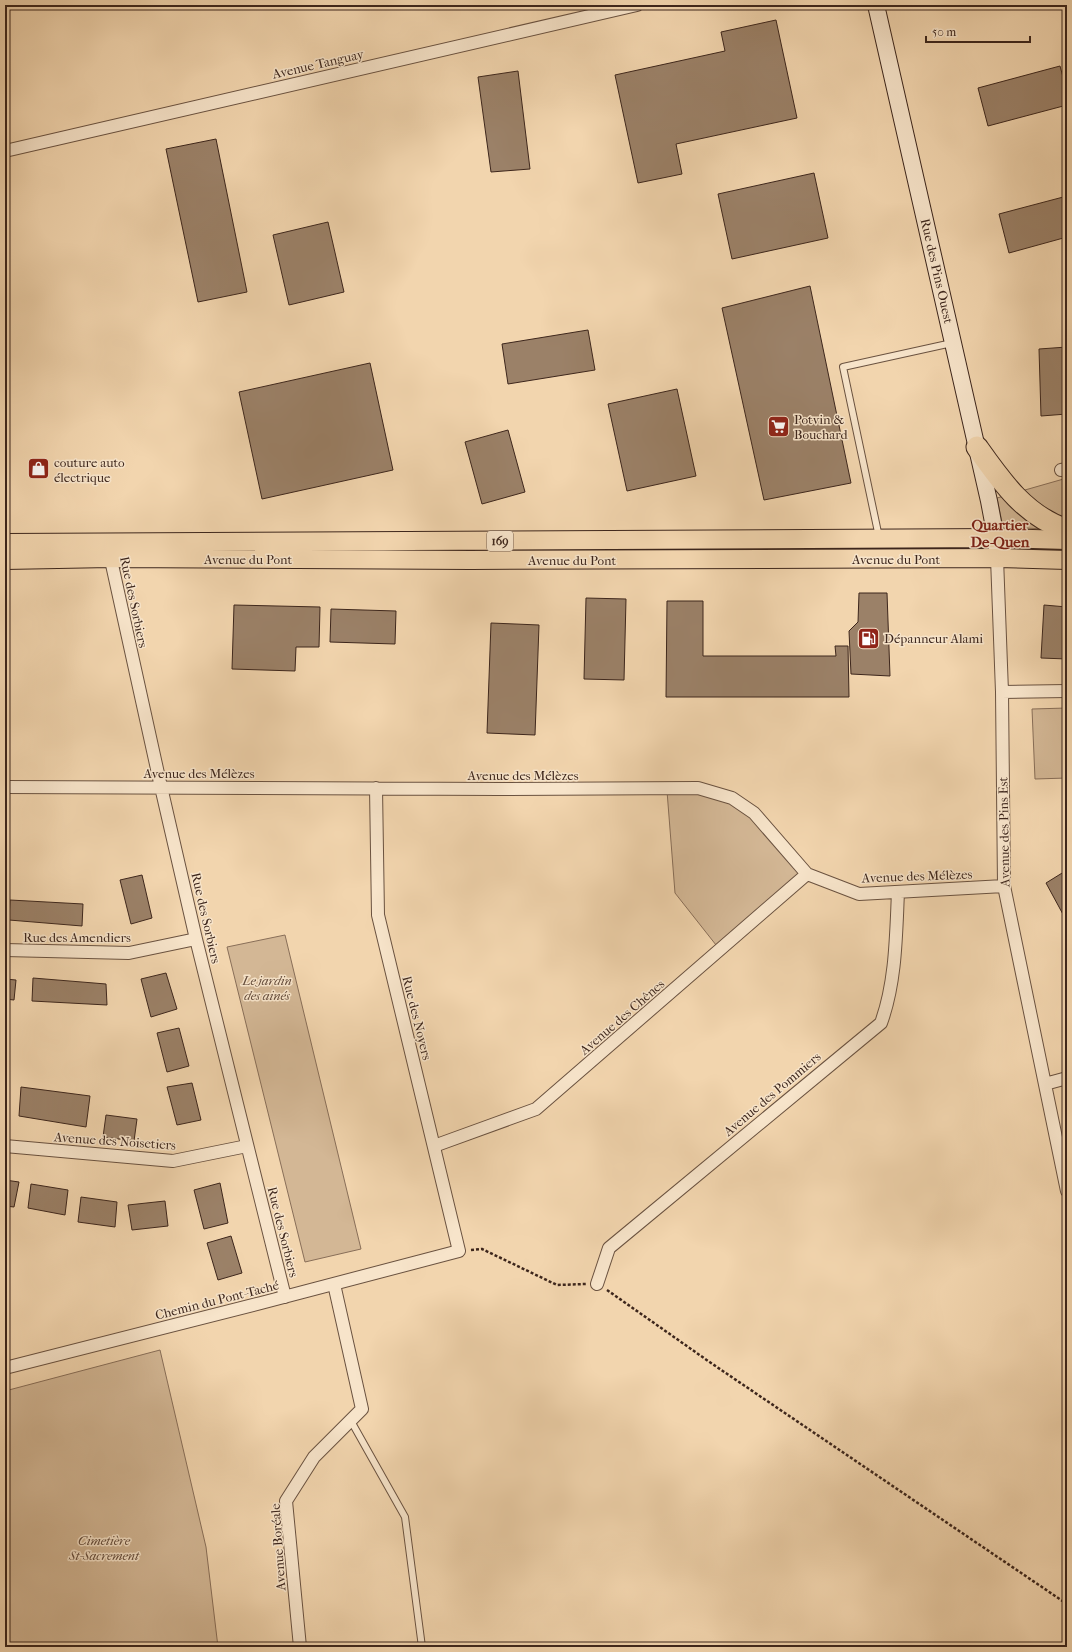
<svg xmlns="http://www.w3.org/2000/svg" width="1072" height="1652" font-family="'IM FELL French Canon',serif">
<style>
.green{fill:#d3b795;stroke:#886e58}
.building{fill:#9b8168;stroke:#3d261c}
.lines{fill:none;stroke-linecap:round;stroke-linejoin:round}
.lane-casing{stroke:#6a5240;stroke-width:8}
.street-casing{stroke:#6a5240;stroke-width:14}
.secondary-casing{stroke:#3d261c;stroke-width:18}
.primary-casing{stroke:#3d261c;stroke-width:20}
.highway-casing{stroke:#3d261c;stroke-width:23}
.path{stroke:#3d261c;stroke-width:2.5;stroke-dasharray:3 2;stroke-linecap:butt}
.lane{stroke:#f7e4ca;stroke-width:6}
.street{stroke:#f7e4ca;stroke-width:12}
.secondary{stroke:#f7e4ca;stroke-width:16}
.primary{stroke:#f2d5ae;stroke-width:18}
.highway{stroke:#f2d5ae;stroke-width:21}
.labels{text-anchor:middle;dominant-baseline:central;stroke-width:3;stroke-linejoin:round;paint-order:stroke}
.shield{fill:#f7e4ca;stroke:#755f50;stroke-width:1}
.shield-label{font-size:12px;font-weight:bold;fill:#3d261c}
.street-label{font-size:13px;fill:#3d261c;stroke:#f7e4ca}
.poi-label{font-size:13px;fill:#3d261c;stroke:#f7e4ca;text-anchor:start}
.park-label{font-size:13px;font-style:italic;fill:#624a3a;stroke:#f7e4ca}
.quarter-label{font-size:15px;font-weight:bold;fill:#7a1f14;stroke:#f7e4ca}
</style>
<rect width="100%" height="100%" fill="#f2d5ae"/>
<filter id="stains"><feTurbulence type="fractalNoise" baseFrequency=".005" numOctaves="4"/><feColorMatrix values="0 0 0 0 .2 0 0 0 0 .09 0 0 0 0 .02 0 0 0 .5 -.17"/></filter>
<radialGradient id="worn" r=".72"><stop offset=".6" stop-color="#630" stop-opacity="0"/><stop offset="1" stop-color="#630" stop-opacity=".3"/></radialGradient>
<path class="green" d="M1067,478V530L1003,527L997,498Z
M1067,708V778L1035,779L1032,709Z
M698,788L732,798L804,874L720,950L675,893L667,791Z
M285,935L361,1249L305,1262L227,947Z
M160,1350L206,1547L218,1647H5V1391Z"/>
<path class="building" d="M776,20L797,118L676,144L682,174L638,183L615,75L725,51L721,32Z
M1060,66L1067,92V105L988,126L978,88Z
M518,71L530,169L491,172L478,77Z
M216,139L247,292L198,302L166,149Z
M814,173L828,238L732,259L718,194Z
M1067,196V237L1009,253L999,214Z
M328,222L344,292L289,305L273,235Z
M810,286L851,483L764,500L722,308Z
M588,330L595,370L508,384L502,344Z
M1067,347V414L1041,416L1039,349Z
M370,363L393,470L262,499L239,392Z
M677,389L696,476L627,491L608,404Z
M508,430L525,492L482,504L465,442Z
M859,593H887L890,676L851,674L849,631L858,622Z
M586,598L626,599L624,680L584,679Z
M667,601H703V656H836L835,646H848L849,697H666Z
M234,605L320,607L319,647H296L295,671L232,669Z
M1044,605L1067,607V659L1041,658Z
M331,609L396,611L395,644L330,642Z
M491,623L539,625L535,735L487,733Z
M1067,870V916L1065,918L1046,883Z
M142,875L152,918L131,924L120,880Z
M10,900L83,904L82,926L9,920Z
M166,973L177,1009L151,1017L141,979Z
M33,978L106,984L107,1005L32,1001Z
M5,979L16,980L14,1000L5,999Z
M179,1028L189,1066L167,1072L157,1033Z
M192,1083L201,1120L177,1125L167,1087Z
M21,1087L90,1096L86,1127L19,1116Z
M106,1115L137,1119L134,1141L103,1137Z
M5,1180L19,1182L14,1207L5,1206Z
M220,1183L228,1223L204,1229L194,1190Z
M31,1184L68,1190L65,1215L28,1208Z
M81,1197L117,1202L115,1227L78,1222Z
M165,1201L168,1226L132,1230L128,1205Z
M231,1236L242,1273L218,1280L207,1243Z"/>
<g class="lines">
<defs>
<path id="lane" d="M879,537L843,367L952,343
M351,1421L405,1517L422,1647"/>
<path id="street" d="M5,151L637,5
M1061,470L1067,469
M109,551L161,787L196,939L285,1297
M997,558L1002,692L1004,886L1067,1191
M1002,692L1067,691
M5,787L501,789L698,788L732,798L754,813L807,874L859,894L1004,886
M5,950L129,953L196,939
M1045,1084L1067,1078
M5,1146L173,1161L247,1146
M434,1146L536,1109L807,874
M597,1284L609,1248L881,1023C896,982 896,935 898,892
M5,1368L261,1303L459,1251L378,915L376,788
M300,1647L286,1501L314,1457L362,1409L334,1284"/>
<path id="secondary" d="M876,5L989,501L996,538L997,558"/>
<path id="primary" d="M5,543L996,538L1067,540
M5,560L110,558L471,560L997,558L1067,560"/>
<path id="highway" d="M977,447C1001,481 1025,516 1067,530"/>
</defs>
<use href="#lane" class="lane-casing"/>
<use href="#street" class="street-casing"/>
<use href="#secondary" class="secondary-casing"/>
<use href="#primary" class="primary-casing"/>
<use href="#highway" class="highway-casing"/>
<path class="path" d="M471,1250L482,1249L557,1285L586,1284
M607,1290L711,1363L1067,1604"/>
<use href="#lane" class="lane"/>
<use href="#street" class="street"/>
<use href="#secondary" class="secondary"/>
<use href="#primary" class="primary"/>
<use href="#highway" class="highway"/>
</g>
<defs>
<symbol id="supermarket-square" viewBox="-11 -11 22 22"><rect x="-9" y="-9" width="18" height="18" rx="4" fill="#8f2418" stroke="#f7e4ca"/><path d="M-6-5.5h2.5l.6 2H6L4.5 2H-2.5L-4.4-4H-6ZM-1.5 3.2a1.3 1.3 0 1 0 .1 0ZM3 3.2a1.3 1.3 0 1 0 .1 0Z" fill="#fff"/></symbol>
<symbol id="shop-square" viewBox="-11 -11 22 22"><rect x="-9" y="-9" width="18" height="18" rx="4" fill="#8f2418" stroke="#f7e4ca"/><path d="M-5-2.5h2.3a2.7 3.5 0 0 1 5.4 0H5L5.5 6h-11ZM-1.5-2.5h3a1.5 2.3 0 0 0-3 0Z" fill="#fff"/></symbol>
<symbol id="fuel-square" viewBox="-11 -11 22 22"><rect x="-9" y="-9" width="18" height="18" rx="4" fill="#8f2418" stroke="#f7e4ca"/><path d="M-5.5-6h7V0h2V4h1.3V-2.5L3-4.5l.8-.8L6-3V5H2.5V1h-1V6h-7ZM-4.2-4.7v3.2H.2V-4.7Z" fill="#fff"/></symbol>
</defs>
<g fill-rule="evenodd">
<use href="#supermarket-square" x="766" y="414" width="25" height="25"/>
<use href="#shop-square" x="26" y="456" width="25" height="25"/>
<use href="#fuel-square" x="856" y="626" width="25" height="25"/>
</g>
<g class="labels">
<rect class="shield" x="487" y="531" width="26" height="20" rx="3"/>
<g class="shield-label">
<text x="500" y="541">169</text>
</g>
<g class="street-label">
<text transform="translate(318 64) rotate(-13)">Avenue Tanguay</text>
<text transform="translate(937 271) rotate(77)">Rue des Pins Ouest</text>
<text x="248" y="559">Avenue du Pont</text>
<text x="896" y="559">Avenue du Pont</text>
<text x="572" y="560">Avenue du Pont</text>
<text transform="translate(134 602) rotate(78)">Rue des Sorbiers</text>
<text x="199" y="773">Avenue des Mélèzes</text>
<text x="523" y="775">Avenue des Mélèzes</text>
<text transform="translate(1004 832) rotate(-91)">Avenue des Pins Est</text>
<text transform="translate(917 876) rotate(-2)">Avenue des Mélèzes</text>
<text transform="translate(206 918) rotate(77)">Rue des Sorbiers</text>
<text x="77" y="937">Rue des Amendiers</text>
<text transform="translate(622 1017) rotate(-41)">Avenue des Chênes</text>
<text transform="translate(417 1018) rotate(76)">Rue des Noyers</text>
<text transform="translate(772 1094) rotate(-40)">Avenue des Pommiers</text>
<text transform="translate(115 1141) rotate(4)">Avenue des Noisetiers</text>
<text transform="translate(283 1232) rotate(76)">Rue des Sorbiers</text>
<text transform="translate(217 1300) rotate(-14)">Chemin du Pont-Taché</text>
<text transform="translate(278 1547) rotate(-94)">Avenue Boréale</text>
</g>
<g class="poi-label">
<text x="794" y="419">Potvin &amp;<tspan x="794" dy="15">Bouchard</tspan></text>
<text x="54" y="462">couture auto<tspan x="54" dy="15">électrique</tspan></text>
<text x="884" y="638">Dépanneur Alami</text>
</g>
<g class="park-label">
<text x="267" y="980">Le jardin<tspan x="267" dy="15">des ainés</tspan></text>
<text x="104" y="1540">Cimetière<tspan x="104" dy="15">St-Sacrement</tspan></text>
</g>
<g class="quarter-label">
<text x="1000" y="525">Quartier<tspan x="1000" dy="17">De-Quen</tspan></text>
</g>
</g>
<rect width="1072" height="1652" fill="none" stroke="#f2d5ae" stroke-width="20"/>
<rect x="6" y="6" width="1060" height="1640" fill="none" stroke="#3d261c" stroke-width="2"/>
<rect x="10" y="10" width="1052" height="1632" fill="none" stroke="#3d261c"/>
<path d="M926 36v6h104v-6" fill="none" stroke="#3d261c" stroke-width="2"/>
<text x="932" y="36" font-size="12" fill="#3d261c" stroke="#f7e4ca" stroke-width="3" paint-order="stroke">50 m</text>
<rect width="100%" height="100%" filter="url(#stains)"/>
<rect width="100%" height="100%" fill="url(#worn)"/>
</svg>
